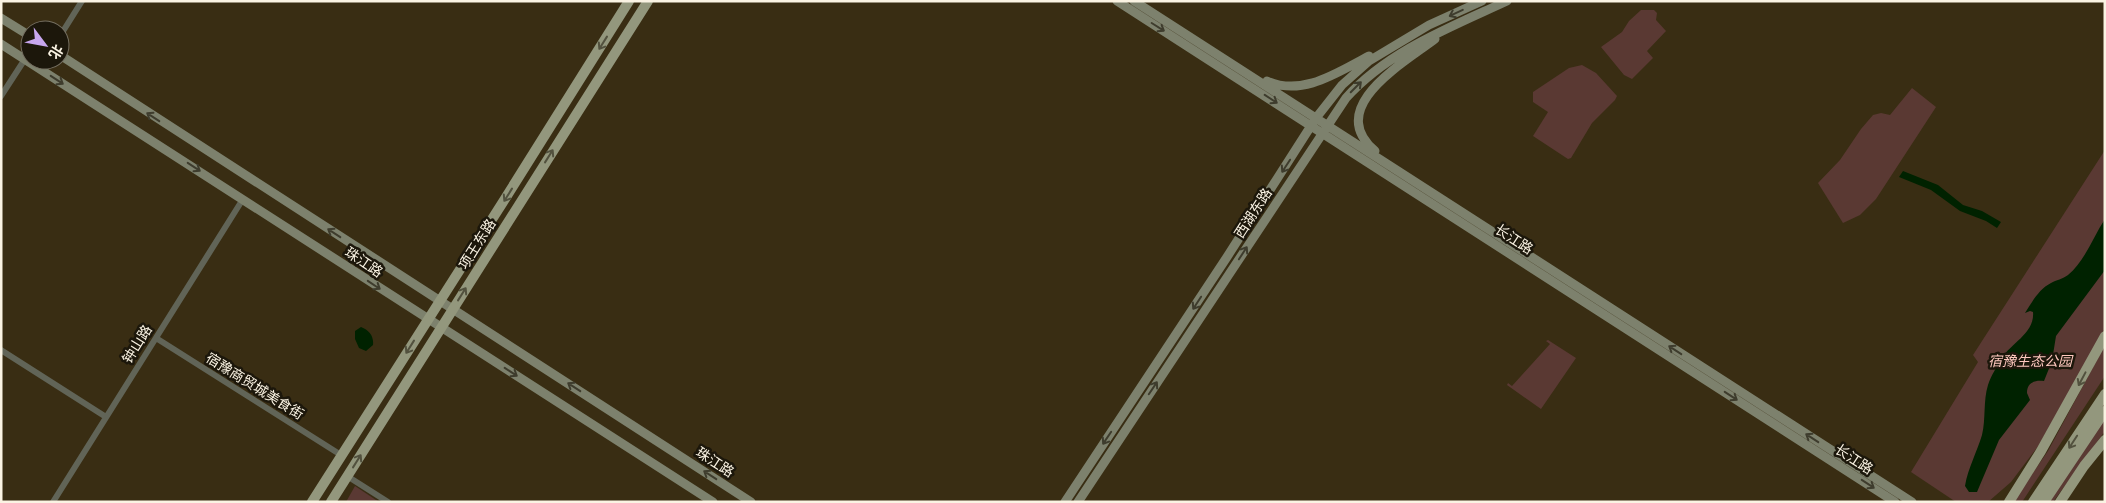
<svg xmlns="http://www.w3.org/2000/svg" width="2106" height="503" font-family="'Roboto Serif','Noto Sans SC',serif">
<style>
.green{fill:#5a3933}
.water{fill:#020}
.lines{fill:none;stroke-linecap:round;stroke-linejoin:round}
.street{stroke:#616457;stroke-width:6}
.secondary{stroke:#7d816d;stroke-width:9}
.primary{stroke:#93977d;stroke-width:10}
.oneway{stroke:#3e3c2d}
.oneway2{stroke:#52513e}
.labels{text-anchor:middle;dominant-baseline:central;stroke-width:5;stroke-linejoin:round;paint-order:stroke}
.street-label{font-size:14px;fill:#faf3e3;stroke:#1c170b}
.park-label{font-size:14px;font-style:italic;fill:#fdc8be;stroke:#1c170b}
</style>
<rect width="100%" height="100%" fill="#392d13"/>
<path class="green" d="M1641,10H1654L1657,13L1656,20L1666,31L1647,51L1653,58L1632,79L1624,75L1601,47L1622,32L1629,21Z
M1582,65L1596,73L1617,96L1615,100L1592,123L1571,158L1568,159L1533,136L1548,112L1533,102V92L1569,68Z
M1912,88L1936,107L1876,199L1860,215L1843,223L1818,183L1840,160L1861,129L1873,115L1881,113L1890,115Z
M2105,150V328L2039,445L2011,482L1988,502H1956L1911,472L1978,362L1973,355Z
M1548,340L1576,358L1541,409L1507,385L1508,383L1512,386L1550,344L1546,341Z
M2105,345V376L2022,502H2013L2048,451Z
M2105,418V431L2053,502H2047Z
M355,486L379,502H346Z"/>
<path class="water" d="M1903,171L1938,185L1963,205L1982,211L2001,222L1997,228L1986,221L1960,211L1931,190L1899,177Z
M2105,219V270L2056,336L2052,361L2044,381C2035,380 2027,382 2027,393L2030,400L1999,440L1977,492H1969L1965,486C1968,468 1977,452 1982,435C1986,419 1983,401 1988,385C1991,376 1997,366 2002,358C2011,343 2035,333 2033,312L2030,311L2025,313C2032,302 2039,289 2051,283C2056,280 2063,279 2068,275C2085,261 2093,237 2105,219Z
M361,327C369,330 374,336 373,345L366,351L359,348L355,339V331Z"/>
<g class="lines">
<path class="street" d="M60,36L82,1
M1,96L25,59
M156,338L341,455
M1,350L106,417
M347,476L388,502
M53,502L243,199"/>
<path class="secondary" d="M1117,1L1895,502
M1134,1L1912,502
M1,18L30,36
M1,44L713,502
M60,55L751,502
M1267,81C1303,97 1338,72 1369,56
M1375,151C1324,107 1404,63 1435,39
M1065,502L1227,257L1316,118L1342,85L1369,61L1429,25L1482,1
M1078,502L1346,98C1388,51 1451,27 1507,1"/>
<path class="primary" d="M312,502L503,202L629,1
M331,502L648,1
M2009,502L2041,451L2105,336
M2033,502L2105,394
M2044,502L2105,411
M2060,502L2084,466L2105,440"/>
</g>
<defs><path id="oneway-shaft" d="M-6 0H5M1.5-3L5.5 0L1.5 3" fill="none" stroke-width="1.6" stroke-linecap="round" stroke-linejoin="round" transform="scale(1.25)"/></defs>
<g class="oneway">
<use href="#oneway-shaft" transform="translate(1456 13) rotate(155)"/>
<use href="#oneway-shaft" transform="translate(1158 27) rotate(32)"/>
<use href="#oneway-shaft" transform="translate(57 80) rotate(33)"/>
<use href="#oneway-shaft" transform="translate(1356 87) rotate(-45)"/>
<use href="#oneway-shaft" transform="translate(1271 99) rotate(33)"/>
<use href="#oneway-shaft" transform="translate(153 117) rotate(-147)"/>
<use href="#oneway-shaft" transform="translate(1286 166) rotate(123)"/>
<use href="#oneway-shaft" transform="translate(194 167) rotate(33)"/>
<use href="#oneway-shaft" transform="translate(334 233) rotate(-147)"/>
<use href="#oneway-shaft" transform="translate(1243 253) rotate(-57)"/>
<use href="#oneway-shaft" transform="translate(374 285) rotate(34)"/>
<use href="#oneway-shaft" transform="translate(1197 303) rotate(123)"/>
<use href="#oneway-shaft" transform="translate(1675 350) rotate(-147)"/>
<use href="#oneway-shaft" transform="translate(511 372) rotate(33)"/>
<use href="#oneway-shaft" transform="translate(574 387) rotate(-147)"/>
<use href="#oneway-shaft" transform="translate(1153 388) rotate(-56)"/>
<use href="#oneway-shaft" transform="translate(1731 396) rotate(33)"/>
<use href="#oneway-shaft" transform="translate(1107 438) rotate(124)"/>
<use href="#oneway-shaft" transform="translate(1812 438) rotate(-147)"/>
<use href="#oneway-shaft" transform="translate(710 475) rotate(-147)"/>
<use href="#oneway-shaft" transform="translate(1868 484) rotate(33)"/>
</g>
<g class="oneway2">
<use href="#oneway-shaft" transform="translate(603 43) rotate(122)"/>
<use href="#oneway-shaft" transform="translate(549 156) rotate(-58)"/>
<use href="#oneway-shaft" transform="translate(508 195) rotate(122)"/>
<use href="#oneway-shaft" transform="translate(462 294) rotate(-58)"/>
<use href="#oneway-shaft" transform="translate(410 347) rotate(122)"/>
<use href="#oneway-shaft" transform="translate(2082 379) rotate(118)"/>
<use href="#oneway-shaft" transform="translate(2073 442) rotate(123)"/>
<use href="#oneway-shaft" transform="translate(357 461) rotate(-58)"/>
</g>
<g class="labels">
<g class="street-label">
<text transform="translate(1253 213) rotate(-57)">西湖东路</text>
<text transform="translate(1514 239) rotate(33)">长江路</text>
<text transform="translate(477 244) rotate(-58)">项王东路</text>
<text transform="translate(364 262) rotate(34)">珠江路</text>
<text transform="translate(137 344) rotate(-58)">钟山路</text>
<text transform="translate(255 386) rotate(32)">宿豫商贸城美食街</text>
<text transform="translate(1854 459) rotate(33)">长江路</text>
<text transform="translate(715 462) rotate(33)">珠江路</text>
</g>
<g class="park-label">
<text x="2030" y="361">宿豫生态公园</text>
</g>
</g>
<rect width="2106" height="503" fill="none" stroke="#faf3e3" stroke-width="5"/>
<g transform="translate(45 45) rotate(122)"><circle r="24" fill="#1c170b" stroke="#756f61"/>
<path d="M0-4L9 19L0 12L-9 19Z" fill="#c7a6ef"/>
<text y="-8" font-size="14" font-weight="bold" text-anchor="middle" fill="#faf3e3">北</text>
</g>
</svg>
